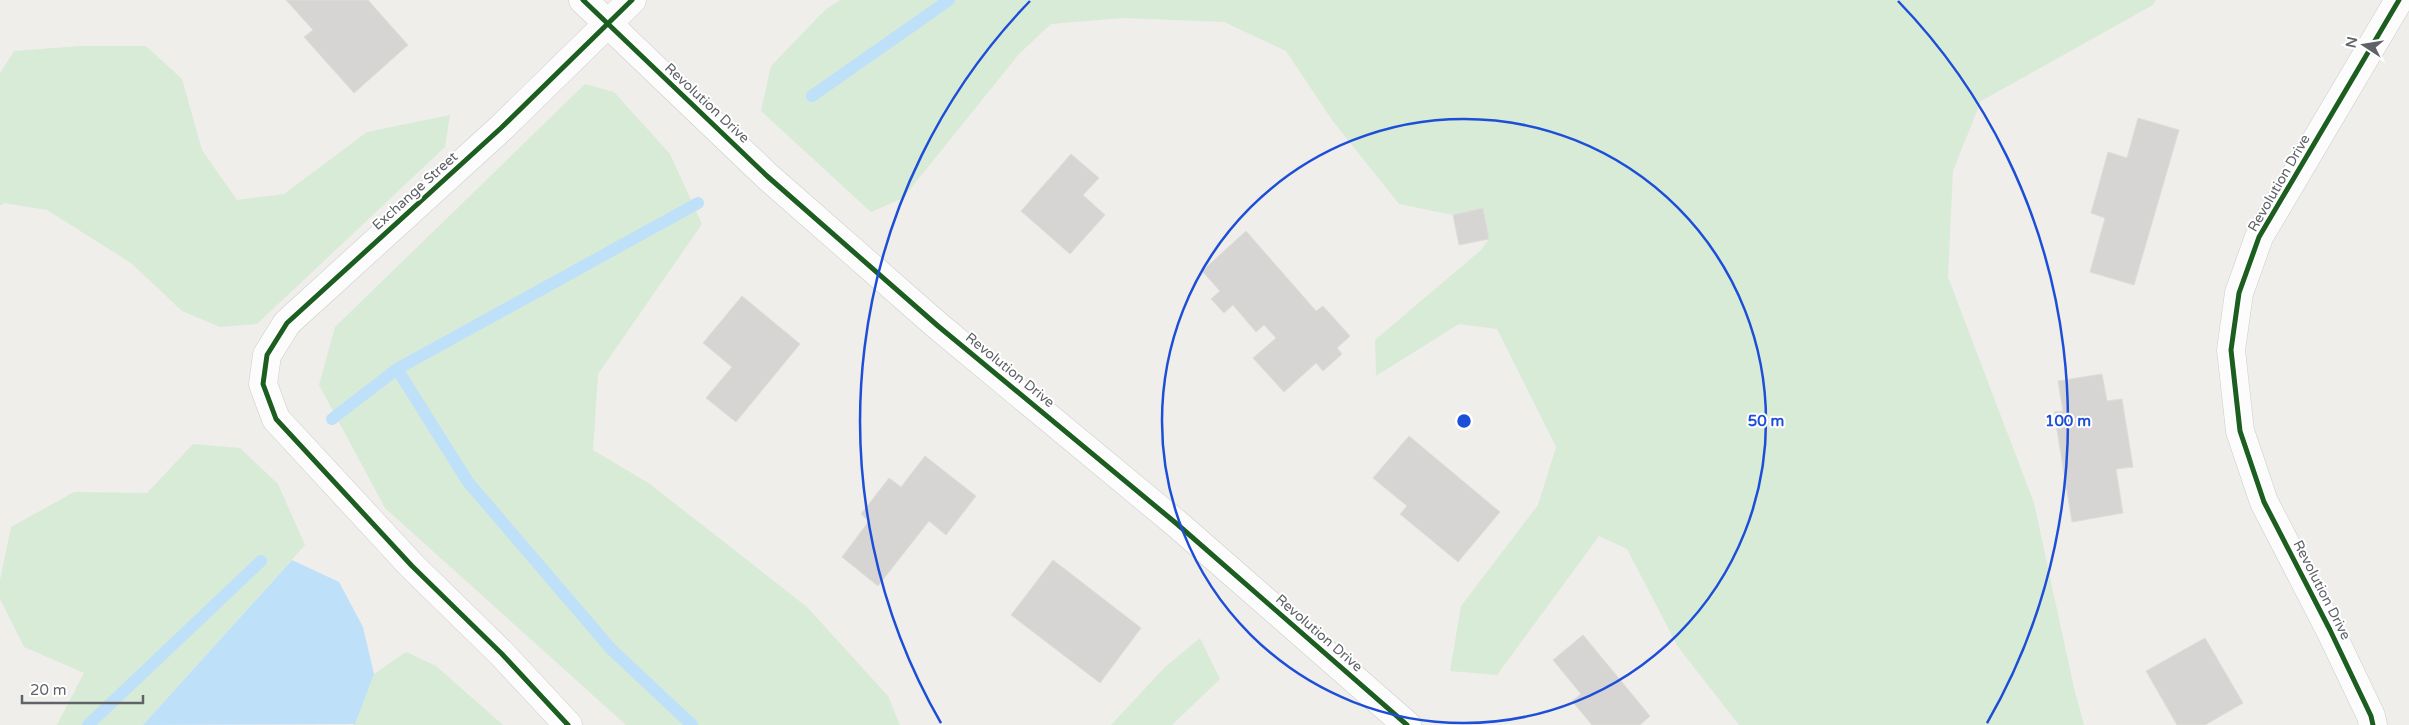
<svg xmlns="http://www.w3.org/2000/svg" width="2409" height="725" font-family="'Varela Round',sans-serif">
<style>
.green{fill:#d8ebd6}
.water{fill:#bfe0f9}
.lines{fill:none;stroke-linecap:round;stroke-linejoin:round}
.stream{stroke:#bfe0f9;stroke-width:12}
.building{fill:#d6d5d3;stroke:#deddd9}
.street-casing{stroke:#cbcccc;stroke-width:29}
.street{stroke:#fdfcfc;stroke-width:28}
.cycleway-casing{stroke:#fff;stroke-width:8}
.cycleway{stroke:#1b5e20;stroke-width:5}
.ring{fill:none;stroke:#1d4ed8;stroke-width:2.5}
.labels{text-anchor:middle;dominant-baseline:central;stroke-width:4;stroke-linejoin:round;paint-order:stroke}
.street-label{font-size:14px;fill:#5f6368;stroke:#fff}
.centre{fill:#1d4ed8;stroke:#fff;stroke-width:2.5}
.ring-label{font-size:15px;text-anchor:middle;font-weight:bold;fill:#1d4ed8;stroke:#fff;stroke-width:4;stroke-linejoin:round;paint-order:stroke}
</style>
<rect width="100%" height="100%" fill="#efeeea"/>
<path class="green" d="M840,0H2156L2153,5L1981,101L1953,171L1948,277L2034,503L2074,688L2084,725H1739L1678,647L1627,549L1599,536L1497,675L1450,671L1461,606L1538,505L1556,447L1497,329L1459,324L1376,376L1375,340L1481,250L1489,239L1483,208L1453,215L1399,204L1332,120L1286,51L1224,22L1123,18L1051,24L1019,54L903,198L871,212L761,111L771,66L826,9Z
M79,46H146L182,79L202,150L237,200L284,194L367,132L450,115L445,147L257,324L220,327L182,311L131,263L47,210L4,203L0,206V73L14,51Z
M585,84L614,92L670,154L702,224L598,374L593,450L650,484L807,607L888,696L900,725H626L385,508L319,385L335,327Z
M193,444L240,448L278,484L305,545L143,725H57L84,673L24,647L0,599V580L11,527L74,492L147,493Z
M1200,638L1220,679L1172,725H1111L1165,667Z
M406,652L436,666L503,725H353L374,674Z"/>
<path class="water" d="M292,560L339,582L363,627L374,674L355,724L143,725Z"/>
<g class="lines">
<path class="stream" d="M812,96L949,0
M397,369L468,482L611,649L692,725
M332,419L397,369L698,203
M88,725L261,561"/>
</g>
<path class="building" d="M286,0H368L408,45L354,93L304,37L313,30Z
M2138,118L2179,130L2134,285L2090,272L2105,218L2091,213L2108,152L2127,158Z
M1071,154L1099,178L1083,195L1105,215L1070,254L1021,211Z
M1483,208L1489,239L1459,245L1453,215Z
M1246,231L1316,311L1323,306L1350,336L1337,348L1342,354L1323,371L1316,363L1284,392L1253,358L1276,338L1264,325L1256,332L1233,305L1224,313L1211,299L1220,291L1202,271Z
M742,296L800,344L736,422L706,398L732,367L703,343Z
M2102,374L2107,401L2122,399L2133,467L2116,469L2123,513L2072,522L2054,412L2063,411L2058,381Z
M1409,436L1500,512L1458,562L1400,514L1407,506L1373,478Z
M925,456L976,496L946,535L929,521L878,586L842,557L869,521L861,514L889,478L901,487Z
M1053,560L1141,628L1100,683L1011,615Z
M1583,635L1650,716L1640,725H1592L1572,701L1581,694L1553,660Z
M2205,638L2243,703L2205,725H2177L2146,671Z"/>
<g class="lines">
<defs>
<path id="street" d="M583,0L767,176L938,326L1177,524L1407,725
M568,725L502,654L412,566L276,419L263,384L267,355L287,323L501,128L632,0
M2373,725L2371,716L2330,630L2264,502L2240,431L2231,350L2239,293L2259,237L2399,0"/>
</defs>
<use href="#street" class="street-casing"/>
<use href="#street" class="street"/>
<defs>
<path id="cycleway" d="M583,0L767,176L938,326L1177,524L1407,725
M568,725L502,654L412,566L276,419L263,384L267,355L287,323L501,128L632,0
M2373,725L2371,716L2330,630L2264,502L2240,431L2231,350L2239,293L2259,237L2399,0"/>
</defs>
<use href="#cycleway" class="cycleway-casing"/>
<use href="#cycleway" class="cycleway"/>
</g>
<g class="ring">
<circle cx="1464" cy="421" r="302"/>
<path d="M941 723A604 604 0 0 1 1030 1M1898 1A604 604 0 0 1 1987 723"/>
</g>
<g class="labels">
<g class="street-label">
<text transform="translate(707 103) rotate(43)">Revolution Drive</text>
<text transform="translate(2279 183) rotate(-60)">Revolution Drive</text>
<text transform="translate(415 191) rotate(-42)">Exchange Street</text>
<text transform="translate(1010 370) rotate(39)">Revolution Drive</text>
<text transform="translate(2322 590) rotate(63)">Revolution Drive</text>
<text transform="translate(1319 633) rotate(41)">Revolution Drive</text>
</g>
</g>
<circle cx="1464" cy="421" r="8" class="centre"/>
<g class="ring-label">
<text x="1766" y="426">50 m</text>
<text x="2068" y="426">100 m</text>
</g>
<g transform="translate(2364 45) rotate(282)" stroke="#ffffff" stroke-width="4" paint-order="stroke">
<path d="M0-4L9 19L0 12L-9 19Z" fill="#5f6368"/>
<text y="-8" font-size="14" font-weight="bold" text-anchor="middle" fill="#5f6368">N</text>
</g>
<path d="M22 695v8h121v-8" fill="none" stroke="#5f6368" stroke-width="2.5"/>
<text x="30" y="695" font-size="15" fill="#5f6368" stroke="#ffffff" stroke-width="4" paint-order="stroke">20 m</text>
</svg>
